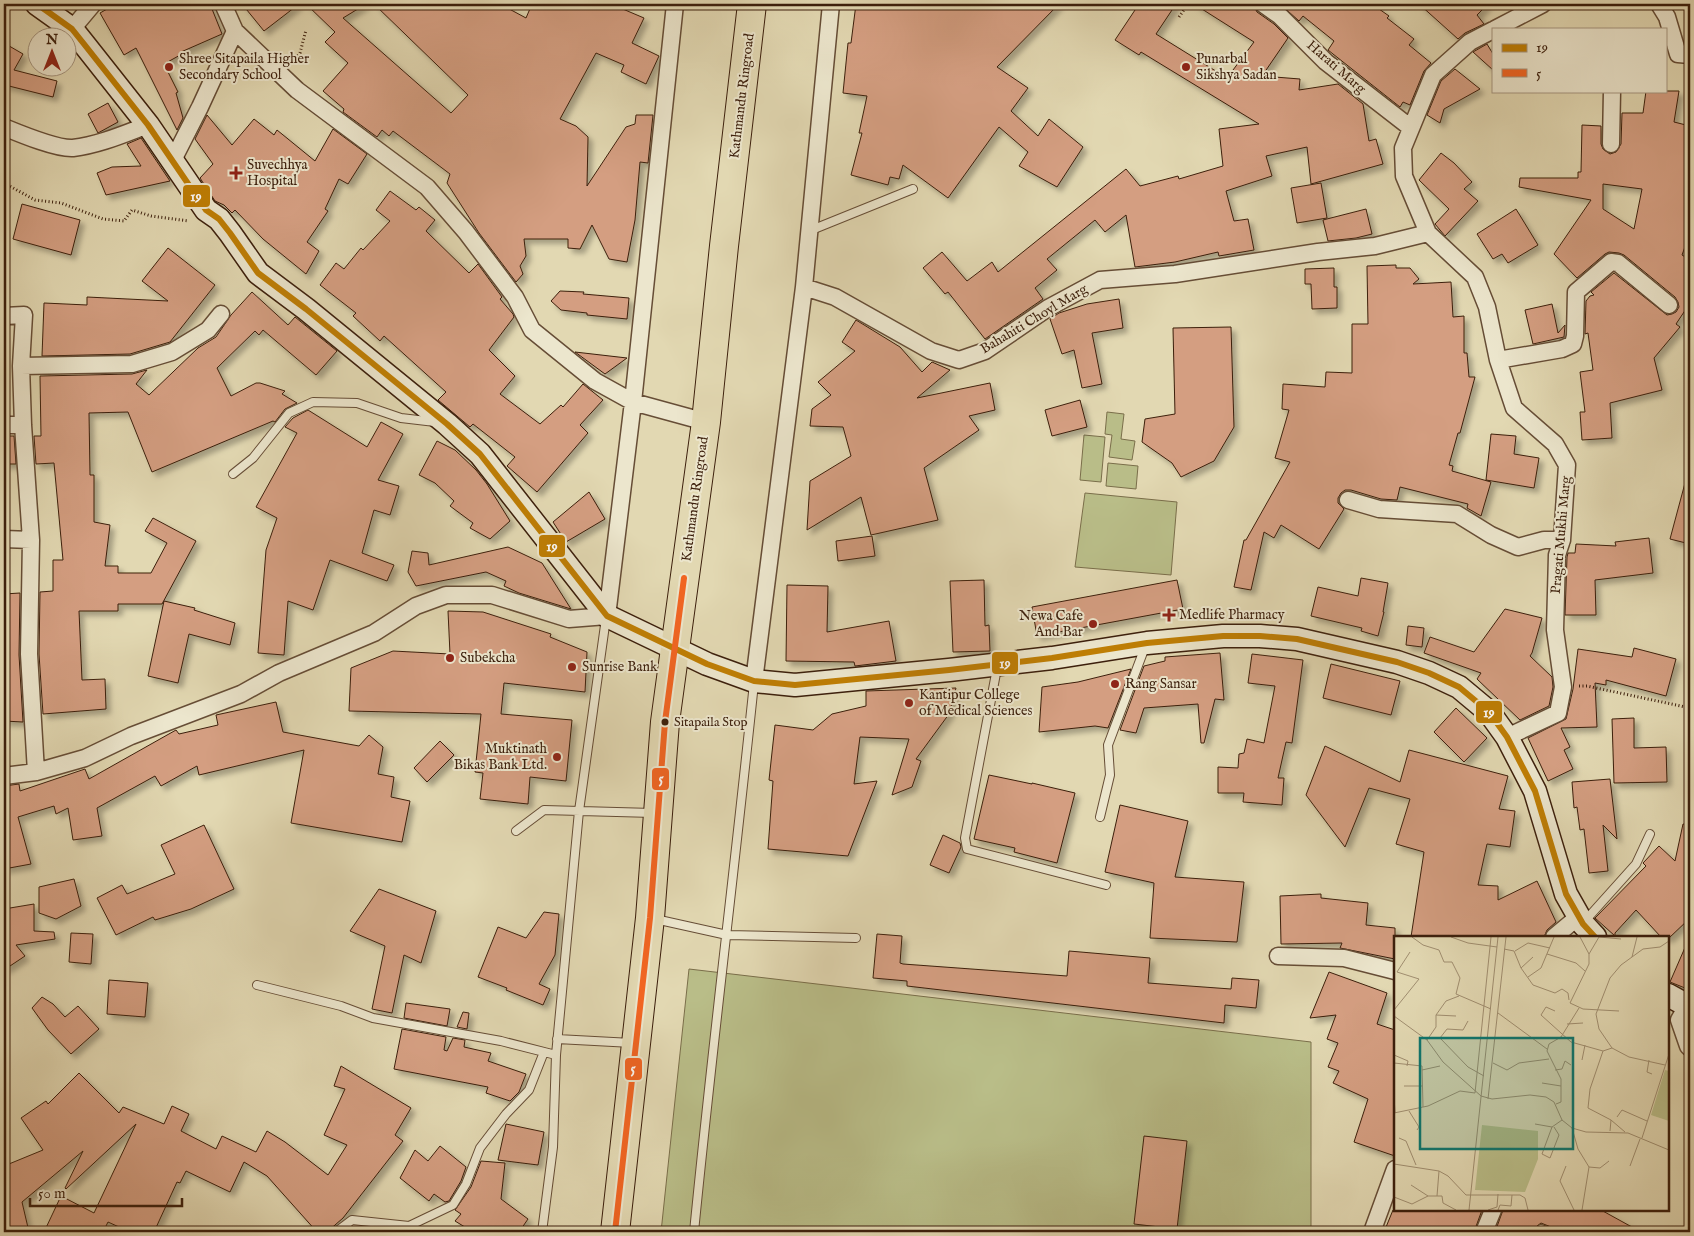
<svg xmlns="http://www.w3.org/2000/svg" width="1694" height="1236" font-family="'IM FELL English',serif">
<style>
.green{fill:#b9bd88;stroke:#7a6e4a}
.building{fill:#d49e81;stroke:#3c1f0c;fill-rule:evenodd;filter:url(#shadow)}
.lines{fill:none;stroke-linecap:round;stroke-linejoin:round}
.lane-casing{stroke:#664d36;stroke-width:10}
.street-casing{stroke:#664d36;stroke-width:19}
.secondary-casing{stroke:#3c1f0c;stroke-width:25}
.highway-casing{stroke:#3c1f0c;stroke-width:30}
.path{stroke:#3c1f0c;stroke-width:3;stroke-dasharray:1 2.5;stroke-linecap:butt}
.lane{stroke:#ece6cd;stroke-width:8}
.street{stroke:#ece6cd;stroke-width:16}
.secondary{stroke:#ece6cd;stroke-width:22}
.highway{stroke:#e2d8b2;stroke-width:28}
.bus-1-casing{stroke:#ece6cd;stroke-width:10}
.bus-2-casing{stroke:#ece6cd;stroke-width:10}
.bus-1{stroke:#bf7e04;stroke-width:6}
.bus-2{stroke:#f26522;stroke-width:6}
.poi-dot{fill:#8f2418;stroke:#ece6cd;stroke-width:2}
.bus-dot{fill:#3c1f0c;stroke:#ece6cd;stroke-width:2}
.labels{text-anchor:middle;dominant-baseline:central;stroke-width:4;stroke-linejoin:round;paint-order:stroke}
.bus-label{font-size:13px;fill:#3c1f0c;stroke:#ece6cd;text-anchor:start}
.poi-label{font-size:14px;fill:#3c1f0c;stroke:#ece6cd;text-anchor:start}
.street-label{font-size:14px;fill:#3c1f0c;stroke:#ece6cd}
.inset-road{fill:none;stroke:#a08e70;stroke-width:1}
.view{fill:#0f766e;fill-opacity:0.15;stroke:#0f766e;stroke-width:2.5}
.inset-edge{fill:none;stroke:#3c1f0c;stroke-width:2.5}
.line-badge{stroke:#ece6cd;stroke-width:2}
.badge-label{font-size:14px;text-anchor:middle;font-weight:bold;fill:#fff}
</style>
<defs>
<filter id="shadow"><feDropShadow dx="4.5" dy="4.5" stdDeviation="2.5" flood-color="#0004"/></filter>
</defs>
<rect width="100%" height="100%" fill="#e2d8b2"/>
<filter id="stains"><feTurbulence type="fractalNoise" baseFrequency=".004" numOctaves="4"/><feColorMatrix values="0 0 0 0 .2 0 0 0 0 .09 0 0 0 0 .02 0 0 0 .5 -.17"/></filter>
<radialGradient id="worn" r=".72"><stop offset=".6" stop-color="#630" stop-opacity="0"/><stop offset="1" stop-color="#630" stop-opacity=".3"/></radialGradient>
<path class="green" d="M1107,412L1124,414L1121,439L1135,441L1132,460L1109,457L1112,435L1105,434Z
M1084,435L1105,437L1101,482L1080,480Z
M1108,463L1138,466L1136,489L1106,486Z
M1085,493L1177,502L1171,575L1075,567Z
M689,969L1311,1042V1232H661Z"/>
<path class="building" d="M116,4H210L222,34L181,52L182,54L164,64L178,92L176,93L183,118L177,130L136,48L124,55L100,13Z
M242,4H299L264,31Z
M306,4H366L343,18L451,113L468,95L374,4H500L526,18L532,4H611L644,18L632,43L659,56L646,84L621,72L624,65L596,53L560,119L576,126L588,137L587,186L626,127L635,124L636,115H653L648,163L640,162L635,220L627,262L609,259L592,225L580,249L568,248V239H524L526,256L520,266L523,274L516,282L479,233L447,183L450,174L393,131L389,136L382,130L377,137L343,112L344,109L323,91L348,63L325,42L335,32Z
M856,4H1059L997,67L1028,88L1011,111L1038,136L1049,119L1083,147L1057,187L1019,166L1028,152L999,127L948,198L903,165L899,179L890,177L888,185L851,175L862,133H859L867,96L843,93L848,43H851Z
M1139,4H1176L1156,34L1227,78L1254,42L1194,4H1253L1257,12L1274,24L1288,38L1262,76L1300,79L1299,90L1338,84L1363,104L1369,141L1376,139L1383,164L1311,184L1307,147L1266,156L1272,176L1226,191L1234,221L1248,219L1254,250L1219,256L1218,252L1175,262L1135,267L1126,215L1105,232L1095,220L1047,259L1057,270L1035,288L1043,299L985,339L948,292L945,294L923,268L942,252L967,281L992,262L998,272L1126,169L1140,186L1178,176L1179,179L1223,166L1219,129L1259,124L1141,52L1139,55L1115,40Z
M1280,4H1372L1389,16L1387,18L1414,39L1409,45L1431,63L1424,71L1410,105L1403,102L1400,107L1333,54L1328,50L1334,41L1303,16L1299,21Z
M1419,4H1488L1477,15L1484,24L1465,33L1458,39Z
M4,43L23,54L14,70L57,81L53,97L5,85L4,88Z
M1487,44L1493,54V70L1473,52Z
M1455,69L1480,89L1444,109L1440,123L1427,115L1441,81Z
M1646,91H1679L1674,122L1690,126V233L1682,255L1690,260V303L1676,324L1680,327L1654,358L1662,390L1610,403L1612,438L1582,440L1580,412H1585L1580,372L1593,370L1588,333L1585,334L1586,301L1590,296L1594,295L1591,292L1614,273L1667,315L1672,314L1676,312L1679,307L1678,302L1675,297L1624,255L1619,253L1609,252L1605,254L1577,278L1554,254L1591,200L1519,187L1520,178H1578V172H1581L1582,125L1601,126V144L1603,149L1610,154L1616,152L1621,144L1622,113H1643ZM1603,184L1642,189L1634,229L1603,209Z
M108,103L118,122L98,133L88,114Z
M207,115L232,145L254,119L274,135L277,130L315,161L333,129L367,154L348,184L339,179L325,209L328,211L307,242L319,251L306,274L263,239L235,210L232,213L224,205L215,201L200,178L213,164L195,139Z
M141,138L170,181L106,195L97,173L112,167L141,166L127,144Z
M1441,153L1454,163L1472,182L1464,189L1478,201L1445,236L1435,224L1449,209L1419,180Z
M1321,183L1327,218L1297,223L1291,188Z
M390,191L416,210L419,207L435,220L426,231L469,273L478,264L502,297L500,299L513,314L514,317L489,350L515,376L500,394L540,424L561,405L563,407L583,384L603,400L580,425L588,433L537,492L507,466L515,457L473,424L470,427L438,400L446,392L384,336L380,341L353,316L356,313L320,285L336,263L344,269L361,248L363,250L390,221L376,210Z
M22,204L80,220L71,255L13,239Z
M1366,209L1372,234L1356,238L1328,241L1323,220Z
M1516,209L1538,245L1508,263L1502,254L1493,259L1477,234Z
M168,248L215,285L170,342L130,354L42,356L44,303L87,305V297L168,301L142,281Z
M1396,265V268H1410L1419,279L1413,284L1451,282L1453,317L1464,316V353H1467L1469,377H1475L1460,433H1458L1449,465L1453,466L1452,471L1491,482L1481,516L1467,508L1468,504L1400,487L1397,500L1381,499L1351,490H1345L1341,493L1338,498V503L1344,509L1319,549L1281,525L1274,538L1264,532L1251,590L1234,587L1244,540H1246L1290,462L1275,458L1289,410L1282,409L1283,384L1325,387L1326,372L1352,373V324H1368L1367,266Z
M1334,268V287H1337V308L1312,309L1311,284H1305V269Z
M560,291L584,292L583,294L629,298L627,319L587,315V313L561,310L551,301Z
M252,292L288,325L295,317L337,351L316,375L263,330L259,335L255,331L217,368L231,396L256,383H260L285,391L282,394L297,403L285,409L275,422L273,421L152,472L128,412L89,413L90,475H94V522L110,525L105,566H118V573H151L167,543L145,531L153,518L196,541L162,604H118V611H79L82,680L105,679L106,709L43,714L39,654L40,592L53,591V560H63L54,463L36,464L34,436H41L40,376L132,374L147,370L136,384L149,395L198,348L216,337L231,315Z
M1119,299L1123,328L1092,333L1102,384L1082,388L1074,350L1062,354L1050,319L1059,313L1087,304Z
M1552,304L1558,333L1565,325L1564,337L1533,344L1525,310Z
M856,320L900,347L922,372L932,362L950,370L917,398L990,383L995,410L969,416L979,430L924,468L938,520L871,535L861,497L807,530L810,481L851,456L843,427L810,426L812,409L831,395L818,382L855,351L842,342Z
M1231,327L1234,427L1214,461L1181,477L1172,463L1142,442L1145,419L1175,414L1173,328Z
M575,352L627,358L605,374Z
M1080,400L1087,427L1052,436L1045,410Z
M308,410L367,447L381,422L403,434L378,480L399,486L390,515L374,510L362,553L394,565L387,581L330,560L313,610L288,601L284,655L258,653L266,550L277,518L256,507L297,433L285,427L293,418Z
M1491,434L1516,436L1514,454L1539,458L1534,488L1486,480Z
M4,436H14L16,464H4Z
M437,441L455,450L476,470L487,484L510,521L490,539L470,528L473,523L450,506L454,501L435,483L419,475Z
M1685,483L1690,484V544L1670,539Z
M589,492L605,519L566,542L553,522Z
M872,536L875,556L838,561L836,541Z
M1649,538L1653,573L1595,580L1596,615H1565L1567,557L1568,553H1575L1576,544L1616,546L1615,542Z
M508,547L542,563L571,609L519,593L504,586L506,581L486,572L416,586L408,572L412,551L428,553L429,565Z
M1361,578L1388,583L1383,612H1384L1378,636L1361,631L1362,628L1311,616L1318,587L1358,596Z
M984,580L985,626L989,625L990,651L953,652L950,581Z
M1177,580L1183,609L1037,636L1032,607Z
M787,585L828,586L827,632L889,621L896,661L855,666L854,662L786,661Z
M20,593L19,655L23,722L4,721V594Z
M164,601L195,608L194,610L235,623L230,645L189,634L178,683L148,676Z
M1505,609L1542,618L1532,653L1530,656L1552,677L1553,687L1549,706L1520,720L1477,679L1481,673L1424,653L1430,637L1474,652Z
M448,611L483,612L551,634L550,637L587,652L585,692L504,683L501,714L572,720L566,781L530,777L528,804L480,799L483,773L475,772L481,714L349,711L351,668L393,651L450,654Z
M1408,626L1424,628L1422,647L1406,645Z
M1634,648L1676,659L1666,696L1606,680V685L1595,683L1597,727L1561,728L1570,747L1564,750L1573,769L1548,781L1528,738L1566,719L1573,689L1578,649L1632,657Z
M1220,653L1224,700L1215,699L1204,743H1201L1198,704L1144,708L1136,733L1120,730L1144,666L1165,661V657Z
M1252,654L1303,660L1292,743L1286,742L1278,778H1284L1282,805L1243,802L1244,793H1218V767L1238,768L1239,754L1244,753L1247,739L1264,743L1275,686L1248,683Z
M1331,664L1400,681L1391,715L1323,698Z
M1131,669L1108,728L1095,726L1039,732L1042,687L1078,682Z
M956,688L949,714L916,759L921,761L912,787L892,795L909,739L860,737L854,784L877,781L848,856L768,849L773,781L769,780L775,725L813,730L832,714L866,706V691Z
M276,702L283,732L359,746L369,735L383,747L378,774L394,777L391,797L410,801L402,842L291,823L304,750L199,775L197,766L161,786L155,776L97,808L102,836L73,840L68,808L56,814L54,806L18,817L31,864L4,869V786L19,784L20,791L85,769L89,779L176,730L179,734L218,725L216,715Z
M1456,708L1487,738L1464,762L1434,732Z
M1634,718V748L1666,747L1667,782L1614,783L1612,719Z
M440,741L454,755L427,782L414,768Z
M1325,746L1400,782L1409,750L1508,776L1499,809L1515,811L1510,847L1487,844L1478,885L1498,886V900L1537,881L1556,922L1547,930L1544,937H1411L1424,852L1396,844L1410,799L1369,788L1345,847L1306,795Z
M989,775L1032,784V783L1075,793L1057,863L1014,852L1015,848L974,839Z
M1610,779L1617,839L1603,825L1608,871L1589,873L1584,829L1580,830L1577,807L1574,808L1572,782Z
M1120,805L1188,821L1175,877L1244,882L1237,942L1150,938L1154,883L1105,872Z
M1683,824L1690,825V918L1668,939V937H1661L1636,910L1615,933V936L1595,918L1646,866L1643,863L1659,846L1675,861Z
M204,825L234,889L191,909L155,920L153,917L116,935L97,898L122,885L127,894L175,874L161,845Z
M943,835L960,843L961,847L949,873L930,865Z
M74,879L81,906L56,919L39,913V887Z
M379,889L436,911L421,963L404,955L392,1013L372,1009L385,946L350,931Z
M1321,894V898L1368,903L1366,925L1395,928V959L1340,948L1342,943L1281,944L1280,896Z
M34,904V931L54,932L55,939L16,945L25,956L4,970V909Z
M544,912L559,914L555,955L539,984L550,989L543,1005L506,990L507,988L478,977L498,927L526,938Z
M71,933L93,934L91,964L69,962Z
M877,934L902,936L900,963L903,964L1067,976L1069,951L1150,958L1148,983L1231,989L1232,978L1259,980L1256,1008L1225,1005L1224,1023L907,986V981L873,978Z
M1690,936V990L1670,982Z
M1329,972L1387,993L1377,1024L1395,1030V1156L1354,1142L1368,1099L1333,1083L1339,1071L1328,1067L1338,1043L1327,1039L1336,1015L1310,1018Z
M109,980L148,983L145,1017L107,1014Z
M42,997L53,1004L65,1017L78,1006L99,1029L71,1054L48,1030L32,1008Z
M406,1003L450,1009L447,1026L404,1018Z
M463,1012L469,1013L467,1029L457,1027Z
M402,1029L446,1037L444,1050L447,1051L453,1038L465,1040L464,1047L491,1053L488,1061L526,1074L519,1092L510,1101L486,1093L488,1087L394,1069Z
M341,1066L411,1108L395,1135L403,1141L343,1218L327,1232H317L267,1176L244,1162L230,1192L186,1171L180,1183L177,1182L154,1232H130L108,1222L103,1232H44L61,1196L94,1213L136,1124L66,1189L65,1188L83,1151L22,1202L29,1232H4V1166L43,1150L21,1118L46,1101L48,1104L79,1073L119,1113L123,1107L164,1124L172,1106L189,1114L181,1131L216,1149L222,1136L256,1152L267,1131L285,1142L328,1175L347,1145L324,1135L345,1089L334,1086Z
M506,1124L544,1132L538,1165L498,1160Z
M1144,1136L1187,1141L1177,1229L1134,1224Z
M440,1146L466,1167L461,1181L449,1201L445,1202L434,1194L429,1201L400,1178L415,1150L428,1161Z
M481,1161L505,1163L501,1199L528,1219L519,1232H473L455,1221L461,1214L455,1210L471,1187Z
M1393,1210H1482L1474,1232H1384Z
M1503,1210H1601L1641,1232H1554L1551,1227L1541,1223L1537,1226L1533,1232H1495Z"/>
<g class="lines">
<defs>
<path id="lane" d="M809,231L913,189
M233,474L253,458L289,413L313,402L357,403L401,418L435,422
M997,668L965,838L967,849L1106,885
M1100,817L1110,775L1108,745L1145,647
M516,831L544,810L653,813
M655,919L727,935L856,938
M1584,922L1636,864L1650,834
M257,985L341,1006L373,1018L501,1041L556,1055
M557,1039L632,1043
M336,1232L352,1220L409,1226L453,1205L466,1184L480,1148L506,1114L529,1090L544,1052
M542,1232L553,1147L556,1055L579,811L606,618
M694,1232C712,1049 735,866 754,683
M1539,1232L1541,1229L1549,1232"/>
<path id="street" d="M223,4L235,31L297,90L427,187L466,232L515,297L532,330L595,381L633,402L706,422
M1263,4L1280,16L1326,62L1411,128
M1659,4L1667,17L1678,54L1690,55
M72,29L93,4
M1495,29L1543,4
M1493,30L1470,42L1433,75L1403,148L1404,176L1428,233L1475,277L1487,307L1498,360L1514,408L1555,444L1567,465L1562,540L1557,555L1555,630L1563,687L1558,713L1507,737
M6,128C23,135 57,149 73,148C99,145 124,134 148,125
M1611,144L1612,91
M172,162L200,107L235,31
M804,287L835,297L931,351L959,360L985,351L1048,308L1100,280L1175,274L1318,252L1375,246L1428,233
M4,316L24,315L21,366L23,425L31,540L29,654L36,772
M1498,360L1562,349L1573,344L1575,336L1576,292L1611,262L1618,263L1669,305
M21,366L132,364L172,352L208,330L221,314
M4,425H23
M1348,500L1379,509L1457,514L1491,535L1518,547L1544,540H1562
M4,539L31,540
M754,681L804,287L831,4
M4,776L36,772L85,758L131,736L241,694L279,673L374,633L416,606L446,595H492L569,619L607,616L633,402L675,4
M1554,937L1578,917
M1278,956L1344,958L1395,971
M1687,1006L1679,1020L1688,1046L1690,1048
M1372,1232L1395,1169
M1484,1232L1493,1210"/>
<path id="secondary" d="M37,4L72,29L84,44L148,125L206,210L219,219L230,233L258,273L306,309L447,424L480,454L607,616L707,664L754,681L795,685L949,670L1052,658L1147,643L1223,636H1260L1297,639L1397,662L1429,673L1459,687L1489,712L1507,737L1535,791L1566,894L1583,924L1595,937
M1668,995L1690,1007"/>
<path id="highway" d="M615,1232L650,918L665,722L706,422L724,246L752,4"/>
</defs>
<use href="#lane" class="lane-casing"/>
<use href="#street" class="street-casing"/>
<use href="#secondary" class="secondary-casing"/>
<use href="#highway" class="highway-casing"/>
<path class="path" d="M1179,17L1188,4
M293,61L300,53L306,30
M4,183L35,200L61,203L103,219L124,221L132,210L151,216L189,221
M1579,686H1587L1690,708"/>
<use href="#lane" class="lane"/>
<use href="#street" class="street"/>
<use href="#secondary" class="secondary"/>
<use href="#highway" class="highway"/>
<defs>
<path id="bus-1" d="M37,4L72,29L84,44L148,125L206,210L219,219L230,233L258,273L306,309L447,424L480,454L607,616L707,664L754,681L795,685L949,670L1052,658L1147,643L1223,636H1260L1297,639L1397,662L1429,673L1459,687L1489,712L1507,737L1535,791L1566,894L1583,924L1595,937"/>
<path id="bus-2" d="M615,1232L650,918L665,722L684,578"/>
</defs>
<use href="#bus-1" class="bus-1-casing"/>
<use href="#bus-2" class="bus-2-casing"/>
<use href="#bus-1" class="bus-1"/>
<use href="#bus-2" class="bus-2"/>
</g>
<g class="poi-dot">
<circle cx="169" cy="67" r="5"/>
<circle cx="1186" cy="67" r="5"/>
<path d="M233.5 165.5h5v5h5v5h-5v5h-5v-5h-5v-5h5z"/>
<path d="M1166.5 607.5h5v5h5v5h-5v5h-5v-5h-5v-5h5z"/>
<circle cx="1093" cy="624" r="5"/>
<circle cx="450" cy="658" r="5"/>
<circle cx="572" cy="667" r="5"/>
<circle cx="1115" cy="684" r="5"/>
<circle cx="909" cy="703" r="5"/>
<circle cx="557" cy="757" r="5"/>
</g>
<circle class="bus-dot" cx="665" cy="722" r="4.5"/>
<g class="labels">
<g class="bus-label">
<text x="674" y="722">Sitapaila Stop</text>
</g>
<g class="poi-label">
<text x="179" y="59">Shree Sitapaila Higher<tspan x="179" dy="16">Secondary School</tspan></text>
<text x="1196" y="59">Punarbal<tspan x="1196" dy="16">Sikshya Sadan</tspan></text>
<text x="247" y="165">Suvechhya<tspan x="247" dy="16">Hospital</tspan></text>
<text x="1179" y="615">Medlife Pharmacy</text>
<text x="1083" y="616" text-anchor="end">Newa Cafe<tspan x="1083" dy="16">And Bar</tspan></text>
<text x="460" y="658">Subekcha</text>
<text x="582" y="667">Sunrise Bank</text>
<text x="1125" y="684">Rang Sansar</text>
<text x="919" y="695">Kantipur College<tspan x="919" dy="16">of Medical Sciences</tspan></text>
<text x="547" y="749" text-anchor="end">Muktinath<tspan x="547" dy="16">Bikas Bank Ltd.</tspan></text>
</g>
<g class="street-label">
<text transform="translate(1336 67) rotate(41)">Harati Marg</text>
<text transform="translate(742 96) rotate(-83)">Kathmandu Ringroad</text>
<text transform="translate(1034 319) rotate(-31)">Bahahiti Choyl Marg</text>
<text transform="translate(695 499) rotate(-82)">Kathmandu Ringroad</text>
<text transform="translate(1561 535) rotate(-85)">Pragati Mukhi Marg</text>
</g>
</g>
<g transform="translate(1394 936)">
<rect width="275" height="275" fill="#e2d8b2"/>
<path d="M271,134L275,135V185L257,179ZM88,189L144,195V223L131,256L81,254Z" fill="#b9bd88"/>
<path class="inset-road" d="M18,1L29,9L45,14L50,26H58L66,42L62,58L97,73M57,1L74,7L103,11M186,1L195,18V28L176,67L189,73L225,75M205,1L227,3M110,13L120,15L127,32L139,49L161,57L168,53L174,57L175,64M121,15L134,7L156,12M153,18L182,27L191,35M195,18L205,1M238,21L243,1M127,32L139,21M134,41L147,32L160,1M0,74L25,43L3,36L16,16M161,75L152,71L147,79L177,106L209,115L218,112L235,121L271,129M104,77L153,113M0,80L33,104L49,126L87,160L98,163L136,159L152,161L160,166L168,184L178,192L192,196L234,197L275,214M62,80L42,79L52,65L65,60M74,85L69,94L53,93L46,102L74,131L90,140M173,88L189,87M33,104L42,91V79M218,112L205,93L202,78L216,42L227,29L249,13L266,11L275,5M209,115L196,153L194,172L217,184L216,195M0,119L14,125L13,130M188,124L191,109M255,124L253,136L258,138M0,127L28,130L29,171M99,127L113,134L125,127L155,123M28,134L46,130M161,134L168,133L171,125L177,129M148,147L167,150M10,150H29M0,160L1,177M94,163L112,1M162,168L167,166V143L153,115L155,108L167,101L185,72M15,175L25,191L23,194M0,177L34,170L66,155L81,157L97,1M223,181L228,174L253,185M217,184L231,196M141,188L158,191M160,191L165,199L156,222L148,218L158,191L168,184M178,192L184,213L195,231L188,274M5,202L12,205L22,229M248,202L275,118M0,228L45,235L54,240L72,259H126L131,262L134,274M172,230L166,245L180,274M236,230L246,203M195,231L206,232L215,225M17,249L34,260M43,260L45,235M0,261L18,268L34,260H48L49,267L62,274M75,274L104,1M94,274L103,271L104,258M104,274L106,269L117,270L118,259"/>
<path class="view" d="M26,102H179V213H26Z"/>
<rect width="275" height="275" class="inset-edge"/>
</g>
<g class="line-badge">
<rect x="182" y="184" width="29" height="24" rx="5" fill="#bf7e04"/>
<rect x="538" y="534" width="28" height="24" rx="5" fill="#bf7e04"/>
<rect x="991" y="651" width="28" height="24" rx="5" fill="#bf7e04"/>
<rect x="1475" y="700" width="28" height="24" rx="5" fill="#bf7e04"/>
<rect x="651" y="767" width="19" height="24" rx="5" fill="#f26522"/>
<rect x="624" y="1057" width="19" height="24" rx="5" fill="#f26522"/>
</g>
<g class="badge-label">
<text x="196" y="201">19</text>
<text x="552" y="551">19</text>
<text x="1005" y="668">19</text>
<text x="1489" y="717">19</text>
<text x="661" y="783">5</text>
<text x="633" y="1073">5</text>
</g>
<rect width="1694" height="1236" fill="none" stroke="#e2d8b2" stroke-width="20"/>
<rect x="5" y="5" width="1684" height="1226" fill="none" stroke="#3c1f0c" stroke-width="2.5"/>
<rect x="10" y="10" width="1674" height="1216" fill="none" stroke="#3c1f0c"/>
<rect x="1492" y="28" width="175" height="65" fill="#ece6cd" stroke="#a69680"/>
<rect x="1502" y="44" width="25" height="8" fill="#bf7e04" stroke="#a69680"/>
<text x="1536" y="52" font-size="15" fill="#3c1f0c">19</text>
<rect x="1502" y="69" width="25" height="8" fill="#f26522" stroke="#a69680"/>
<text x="1536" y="78" font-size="15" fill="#3c1f0c">5</text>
<g transform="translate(52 52)"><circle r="24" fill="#ece6cd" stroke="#a69680"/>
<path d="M0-4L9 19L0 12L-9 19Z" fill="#8f2418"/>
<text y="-8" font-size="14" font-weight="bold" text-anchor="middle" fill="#3c1f0c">N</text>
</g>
<path d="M30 1198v8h152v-8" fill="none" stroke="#3c1f0c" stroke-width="2.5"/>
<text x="38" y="1198" font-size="15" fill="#3c1f0c" stroke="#ece6cd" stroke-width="4" paint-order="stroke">50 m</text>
<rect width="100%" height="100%" filter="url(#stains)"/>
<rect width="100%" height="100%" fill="url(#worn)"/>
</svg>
